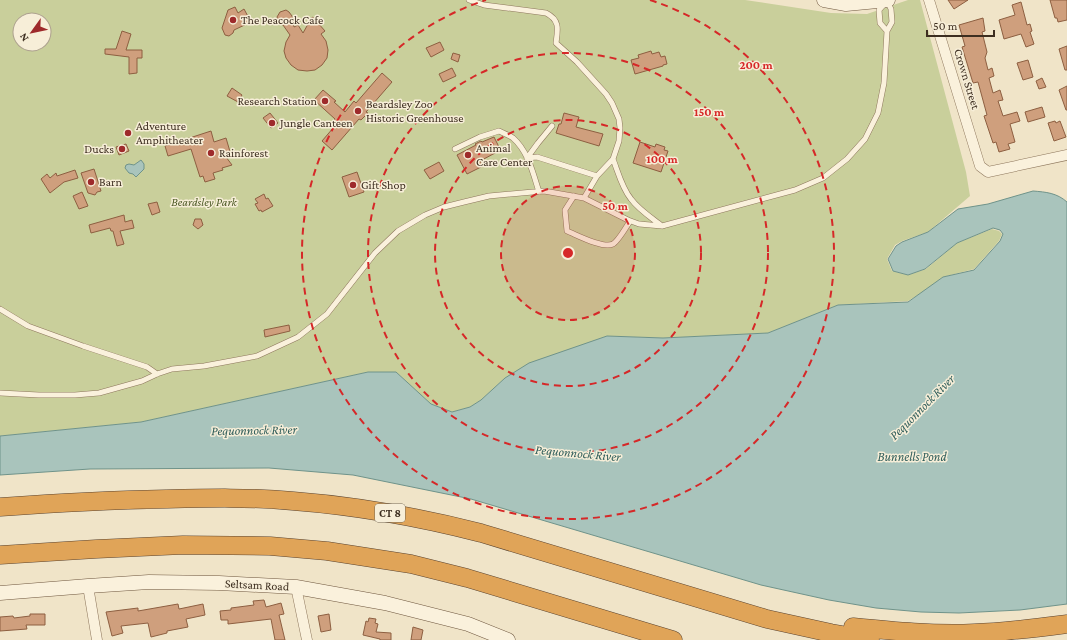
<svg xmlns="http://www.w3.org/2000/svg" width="1067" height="640" font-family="'Crimson Pro',serif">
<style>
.green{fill:#c9cf9b;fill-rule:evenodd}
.water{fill:#a9c4bc;stroke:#6f938a}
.building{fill:#cf9f7d;stroke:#8d5f41}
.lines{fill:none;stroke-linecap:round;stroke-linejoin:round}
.service-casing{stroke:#8d765c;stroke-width:6}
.minor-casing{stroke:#8d765c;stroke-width:11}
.secondary-casing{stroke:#6f573f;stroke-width:15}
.motorway-casing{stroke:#5b4430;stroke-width:19}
.service{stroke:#faf1dc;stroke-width:5}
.minor{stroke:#faf1dc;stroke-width:10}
.secondary{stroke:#faf1dc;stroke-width:14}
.motorway{stroke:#e0a458;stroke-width:18}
.ring{fill:none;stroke:#d62828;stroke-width:2;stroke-dasharray:7 5}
.poi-dot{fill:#9e2a2b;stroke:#f7eed8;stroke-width:1.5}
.labels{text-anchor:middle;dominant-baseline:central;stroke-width:3;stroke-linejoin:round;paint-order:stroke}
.shield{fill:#f7eed8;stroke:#756857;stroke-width:1}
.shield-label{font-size:11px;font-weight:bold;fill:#3d2e20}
.poi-label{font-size:12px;fill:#3d2e20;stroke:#f7eed8;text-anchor:start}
.street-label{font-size:12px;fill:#3d2e20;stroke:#f7eed8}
.park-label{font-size:12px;font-style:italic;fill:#4d5a26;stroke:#f7eed8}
.water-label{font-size:13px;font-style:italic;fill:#2f5d5a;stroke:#f7eed8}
.centre{fill:#d62828;stroke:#f7eed8;stroke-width:2}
.ring-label{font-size:12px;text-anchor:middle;font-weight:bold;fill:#d62828;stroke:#f7eed8;stroke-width:3;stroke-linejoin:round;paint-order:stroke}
</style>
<rect width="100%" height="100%" fill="#f0e4c8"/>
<path class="green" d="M0,0H745L831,13L867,14L908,0H920L966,172L970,196L928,232L902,241L895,245L887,259L892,271L908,275L926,269L957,243L992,229L999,231L1002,234L999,241L974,269L943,277L926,290L908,301L838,305L768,333L663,338L607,336L505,378L481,400L470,407L452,412L431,404L396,372H368L141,422L0,436ZM20,20H44V44H20Z"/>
<path class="water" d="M141,160L144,164V169L136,177L133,174L129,173L125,168L126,165L129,164L134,165Z
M1033,191C1046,192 1057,193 1067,202V604L1020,610L959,613L921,612L876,608L829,600L761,585L471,499L353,475L269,468L90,469L0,475V436L141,422L368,372H396L431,404L452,412L470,407L481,400L505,378L529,363L607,336L663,338L768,333L838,305L908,302L943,277L974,270L1000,241L1003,234L1000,230L993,228L957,243L925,269L908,275L893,271L888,259L896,246L902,242L928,232L958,209L988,204Z"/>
<path class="building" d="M948,0H968L954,9Z
M1050,0H1067V20L1058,22L1057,18H1055Z
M1021,2L1027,25L1030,24L1032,31L1030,32L1034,44L1026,47L1021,34L1004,39L999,20L1015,15L1012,5Z
M235,7L238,13L244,9L251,22L234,30L233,33L229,36L225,35L222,28L228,10Z
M286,10L289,12L292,16L294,27L298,25L303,33L312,17L319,22L318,23L325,31L321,34L326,41L328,50L327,58L322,65L315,70L307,71L298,70L291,65L286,58L284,51L286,42L290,35L283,25L279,23L277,17L280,12Z
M983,18L985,31L982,32L987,52L985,58L988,70L992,68L994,76L989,78L993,93L1000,90L1003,100L998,101L1003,116L1017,112L1020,121L1010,124L1015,142L1008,144L1010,149L999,152L996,142L993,143L984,116L987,115L978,82L973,83L962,47L965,46L959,25Z
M122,31L131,34L126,50H142V58H137V73L129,74V57L105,54V49H116Z
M440,42L444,50L431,57L426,48Z
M1067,46V70H1065L1059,49Z
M651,51L652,54L659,52L661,57L665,56L667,64L663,65V66L635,74L631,60L639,58L638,55Z
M453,53L460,55L458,62L451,59Z
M1028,60L1033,77L1023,80L1017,63Z
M452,68L456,76L443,82L439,74Z
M382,73L392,82L366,112L368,113L361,120L359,119L332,150L322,141L334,127L331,124L335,119L314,100L323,90L336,101L334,102L345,112L354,101L356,103Z
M1042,78L1046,87L1039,89L1036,81Z
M1067,86V110H1066L1059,90Z
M232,88L242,95L238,102L227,96Z
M1042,107L1045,117L1028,122L1025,112Z
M270,113L278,123L271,128L263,118Z
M564,113L579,117L576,127L603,134L599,146L556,133L559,124H561Z
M1055,121L1056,123L1060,121L1066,137L1054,141L1048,123Z
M211,131L214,142L226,138L231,155L226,157L232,165L222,168L223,170L213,173L215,179L205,182L203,176L200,177L191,149L168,156L165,146Z
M494,137L500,149L497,151V152L480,161L483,166L467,174L457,155L476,145L475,144L481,141L482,142Z
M640,142L655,147L656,144L665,147L664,150L668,151L661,172L633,163Z
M126,144L129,151L119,155L116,147Z
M439,162L444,171L430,179L424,170Z
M94,169L101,191L97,192L95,195L88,193L81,173Z
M75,170L78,178L64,182L50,193L41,179L47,174L50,178L56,173L57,176Z
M357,172L364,192L349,197L342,177Z
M82,192L88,206L79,209L73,196Z
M264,194L266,199L268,198L273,206L262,212L261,210L259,211L255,204L258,203L255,199Z
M157,202L160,212L152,215L148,204Z
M124,215L125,222L132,220L134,228L120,231L124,244L117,246L113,231H111L110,228L91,233L89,225Z
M195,219H201L203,225L198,229L193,225Z
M289,325L290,331L265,337L264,330Z
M264,600L266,607L281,603L284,614L279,615L285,640H275L271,619L228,624V620H221L220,611L231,610V608L254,605L253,601Z
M178,604L179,609L203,604L205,615L186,619L188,627L167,631V633L151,637L148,623L121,626L123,633L112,636L106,612L138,608V611Z
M30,614H45V625H26L27,629L0,631V617L13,616L14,618L30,616Z
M329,614L331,630L321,632L318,616Z
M369,618L376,619L375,623L378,624L376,632L391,633V640H380V639L363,635L366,621L368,622Z
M413,627L423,630L421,640H411Z"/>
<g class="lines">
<defs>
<path id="service" d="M469,0L484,5L546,13C560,20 558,29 556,43L577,62L606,94L612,103L619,119L620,128L619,141L613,159L597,176L584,198
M455,149L480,137L499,131C503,133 509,135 513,138C528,151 533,173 539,192
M527,158L537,157L597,176
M527,158L538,143L552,126
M613,159C618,172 622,188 631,199C639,210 652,218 662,226
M574,196L565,210L567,231C577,235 603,249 613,244C618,241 627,226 630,221
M0,309L28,326L83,346L147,367L157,374
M0,393L39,395H75L99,393L142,381L157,374L172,369L204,366L257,356L298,337L327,314L375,253L398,231L425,215L444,207L464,202L489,196L544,191L584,198L628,220L639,224L662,226L795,190L823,178L847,159L865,139L878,113L884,83L887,31L892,22L891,9L887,1L879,10L880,23L887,31"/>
<path id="minor" d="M929,0L980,166L988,172L1067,155
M88,586L97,640
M296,587L307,640"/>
<path id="secondary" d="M824,0L846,4L888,0
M0,593L88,586L149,582L219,583L296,587L385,603L468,624L508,640"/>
<path id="motorway" d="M0,507C55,503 111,500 166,499C209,498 251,497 293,501C357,506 419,517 481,533L767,619L831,633L870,640
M0,555L96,549L183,545L270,546L327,551L411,564L467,578L673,640
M853,627C893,631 934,635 975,633C1006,632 1036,628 1067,624"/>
</defs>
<use href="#service" class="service-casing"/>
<use href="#minor" class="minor-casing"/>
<use href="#secondary" class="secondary-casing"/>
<use href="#motorway" class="motorway-casing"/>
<use href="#service" class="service"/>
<use href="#minor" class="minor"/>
<use href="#secondary" class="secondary"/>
<use href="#motorway" class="motorway"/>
</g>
<circle cx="568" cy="253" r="67" fill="#d62828" fill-opacity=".12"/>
<g class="ring">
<circle cx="568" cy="253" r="67"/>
<circle cx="568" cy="253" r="133"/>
<circle cx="568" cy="253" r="200"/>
<path d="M650 0A266 266 0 1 1 486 0"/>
</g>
<g class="poi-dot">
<circle cx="233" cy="20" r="4"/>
<circle cx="325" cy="101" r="4"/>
<circle cx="358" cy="111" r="4"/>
<circle cx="272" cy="123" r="4"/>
<circle cx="128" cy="133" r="4"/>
<circle cx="122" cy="149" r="4"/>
<circle cx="211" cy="153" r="4"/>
<circle cx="468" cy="155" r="4"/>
<circle cx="91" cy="182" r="4"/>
<circle cx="353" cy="185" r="4"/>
</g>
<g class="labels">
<rect class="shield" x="375" y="504" width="30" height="18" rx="3"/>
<g class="shield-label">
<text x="390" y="513">CT 8</text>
</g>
<g class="poi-label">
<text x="241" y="20">The Peacock Cafe</text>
<text x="317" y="101" text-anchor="end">Research Station</text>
<text x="366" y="104">Beardsley Zoo<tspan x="366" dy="14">Historic Greenhouse</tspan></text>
<text x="280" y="123">Jungle Canteen</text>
<text x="136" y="126">Adventure<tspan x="136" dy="14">Amphitheater</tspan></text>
<text x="476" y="148">Animal<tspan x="476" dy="14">Care Center</tspan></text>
<text x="114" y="149" text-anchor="end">Ducks</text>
<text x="219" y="153">Rainforest</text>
<text x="99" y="182">Barn</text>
<text x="361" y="185">Gift Shop</text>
</g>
<g class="street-label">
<text transform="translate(967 79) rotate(73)">Crown Street</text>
<text transform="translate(257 585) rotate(3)">Seltsam Road</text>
</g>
<g class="park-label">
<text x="204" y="202">Beardsley Park</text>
</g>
<g class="water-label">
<text transform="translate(922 407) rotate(-45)">Pequonnock River</text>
<text transform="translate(254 430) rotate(-1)">Pequonnock River</text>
<text transform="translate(578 453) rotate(5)">Pequonnock River</text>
<text x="912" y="456">Bunnells Pond</text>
</g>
</g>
<circle cx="568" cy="253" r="6" class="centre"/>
<g class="ring-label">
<text x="756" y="69">200 m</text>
<text x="709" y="116">150 m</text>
<text x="662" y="163">100 m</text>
<text x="615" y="210">50 m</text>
</g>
<g transform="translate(32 32) rotate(237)"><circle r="19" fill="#f7eed8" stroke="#ada18e"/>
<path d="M0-3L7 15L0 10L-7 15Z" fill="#9e2a2b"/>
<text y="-6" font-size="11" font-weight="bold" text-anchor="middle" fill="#3d2e20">N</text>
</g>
<path d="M927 30v6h67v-6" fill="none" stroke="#3d2e20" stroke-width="2"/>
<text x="933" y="30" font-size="12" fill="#3d2e20" stroke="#f7eed8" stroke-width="3" paint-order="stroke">50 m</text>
</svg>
